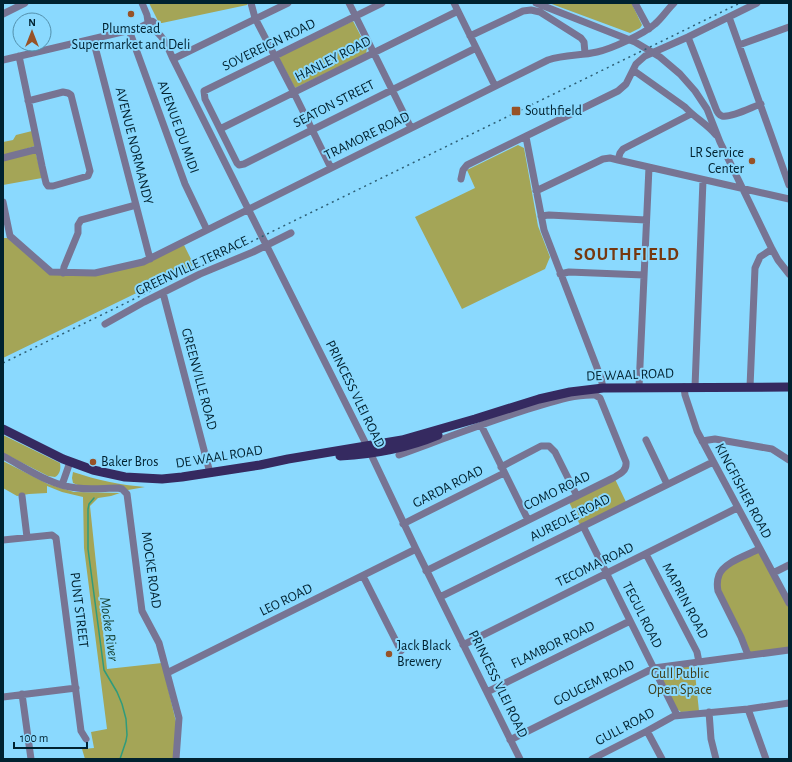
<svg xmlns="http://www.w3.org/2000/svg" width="792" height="762" font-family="'Alegreya Sans',sans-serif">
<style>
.green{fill:#a4a557}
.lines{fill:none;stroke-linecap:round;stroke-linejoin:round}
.stream{stroke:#2f9b7c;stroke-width:1.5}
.minor{stroke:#777493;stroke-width:7}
.major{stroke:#352a60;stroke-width:9}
.rail{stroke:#2d5e74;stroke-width:1.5;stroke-dasharray:2 4;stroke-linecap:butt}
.poi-dot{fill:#975227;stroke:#8ad9fe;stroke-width:1.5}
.labels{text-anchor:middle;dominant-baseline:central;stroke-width:4;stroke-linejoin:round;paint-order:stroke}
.poi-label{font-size:14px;fill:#002230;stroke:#8ad9fe;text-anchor:start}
.street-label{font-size:14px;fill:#002230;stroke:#8ad9fe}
.park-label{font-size:14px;fill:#3e3e1a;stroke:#8ad9fe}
.water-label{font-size:15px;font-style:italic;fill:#1a4638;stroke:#8ad9fe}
.district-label{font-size:18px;font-weight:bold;letter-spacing:1px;fill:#76380f;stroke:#8ad9fe}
</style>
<rect width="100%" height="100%" fill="#8ad9fe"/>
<path class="green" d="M149,3H248L247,5L162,23H159Z
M549,3H630L632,4L642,25L640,28L630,33Z
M353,21L367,48L366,54L295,88L279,58L280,56Z
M32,131L35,146L3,156V142L13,140L16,135Z
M518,145L524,148L538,226L550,257L545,269L462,309L415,217L475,188L467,170Z
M35,153L36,154L42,178L3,185V160Z
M3,238H8L49,274L90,276L184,245L194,265L3,358Z
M3,435L60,463C61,469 60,474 55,477L48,476L3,453Z
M3,461L48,484L74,492L120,493L111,496L98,498L90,506L107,669L162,663L176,722L173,759H85L82,749L94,748L91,732L107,729L84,548L83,497L62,492L47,486V493L29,494L17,496L3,488L4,486L3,485Z
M73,472C97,480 120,485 145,487L128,490L80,486L73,483L72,478Z
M615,479L626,502L580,525L569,502Z
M759,549L789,603V650L748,655L717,583L722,569Z
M694,664L699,711L681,712L677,709L660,675L662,670Z"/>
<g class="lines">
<path class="stream" d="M94,498L89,504L88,509V549L104,670L117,692L122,704L126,719L127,735L126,741L120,759"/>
<path class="minor" d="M142,3L147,15L148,22
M251,3L255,18L294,93L331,168
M349,3L411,128
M382,3L204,91L205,99L237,163L239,165L244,164L476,48
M454,3L495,86
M536,3L635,42L660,57L680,74L695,91L707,109L720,142L772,249L778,260L789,274
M635,3L649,29
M3,14L25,3
M729,17L789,185
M147 25a4 4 0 1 1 8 0a4 4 0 1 1-8 0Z
M152,29C163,34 168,48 173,59L367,446L416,549L520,759
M129,30L185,184L207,230
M470,36L523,11L531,10L540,12L581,38L584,42L585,53
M688,37L716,109C717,112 719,115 722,116C731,118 752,107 761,104
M93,39L150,259
M739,45L789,27
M19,56L42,166L46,183L48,186H53L88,176L90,171L71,95L68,93L63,92L28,101
M173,59L288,3
M3,60L139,28L147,24
M633,70L685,107C695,118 707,124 716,135
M220,129L458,11
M526,137L544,230L601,378L603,388
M3,158L38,149
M618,160L789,199
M461,179L463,170L467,165L618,91L626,84L636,64L645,56L688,37L757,3
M536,191L603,159L610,158L618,160L620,153L623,149L691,114
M3,202L10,236L51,272L95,273L143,262L548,60C565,54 580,56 597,52C611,49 644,34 655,24C662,18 667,10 674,3
M541,216L549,215L646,220
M63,273L64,267L78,233V225L81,220L136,205
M560,274L569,272L644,275
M163,293L210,473
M105,324L144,302L200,274L253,252L291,233
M639,387L649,167
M684,387L685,395L697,431L789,603
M695,387L703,180
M750,387L755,268L760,257L772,249
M481,425L528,520
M646,440L667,484
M702,441L715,439L772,449L789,460
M399,455C443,439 487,422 532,408C552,402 574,394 595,395L600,398L626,462C627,471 620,474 613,478L426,571
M3,456C26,468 51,486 77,488C91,490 105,488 118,488L122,489L127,494L142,611L159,643L179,718L176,759
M501,467L541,446H549L555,452L577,496
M62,485L70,462
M22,496L27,537
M403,524L504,473
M583,526L677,715
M3,540L52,535L56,538L81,731L86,739
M646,554L697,652L699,662
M773,573L789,565
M363,576L401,651
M440,597L713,462
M463,645L737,508
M748,655L741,637L718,591C717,586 717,580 719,575C724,562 748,555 759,549
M167,673L416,549
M487,692L630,621
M22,694L31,759
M3,697L76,688
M748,709L766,759
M709,712L711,739L716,759
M647,731L662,759
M510,740L654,668L789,650
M592,759L647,731L674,716L748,709L789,703"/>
<path class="major" d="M3,429L63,459L93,470L125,477L162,479L182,477L260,465L288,459L402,440L475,419L539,399L570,392L603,388L789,387
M340,456C374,454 407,448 438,435"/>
<path class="rail" d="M3,363L740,3"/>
</g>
<g class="poi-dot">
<circle cx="131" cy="14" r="4"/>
<rect x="511" y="106" width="10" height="10" rx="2"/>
<circle cx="752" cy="161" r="4"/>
<circle cx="93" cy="462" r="4"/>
<circle cx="389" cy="654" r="4"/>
</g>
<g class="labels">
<g class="poi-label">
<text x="131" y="29" text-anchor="middle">Plumstead<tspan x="131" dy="16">Supermarket and Deli</tspan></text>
<text x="525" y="111">Southfield</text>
<text x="744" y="153" text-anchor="end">LR Service<tspan x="744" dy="16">Center</tspan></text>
<text x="101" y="462">Baker Bros</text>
<text x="397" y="646">Jack Black<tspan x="397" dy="16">Brewery</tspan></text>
</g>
<g class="street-label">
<text transform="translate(269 45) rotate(-26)">SOVEREIGN ROAD</text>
<text transform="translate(333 59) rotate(-27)">HANLEY ROAD</text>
<text transform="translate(334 104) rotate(-27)">SEATON STREET</text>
<text transform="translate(178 127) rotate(70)">AVENUE DU MIDI</text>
<text transform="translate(367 136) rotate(-26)">TRAMORE ROAD</text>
<text transform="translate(134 146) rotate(76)">AVENUE NORMANDY</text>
<text transform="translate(192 266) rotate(-25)">GREENVILLE TERRACE</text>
<text transform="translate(630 375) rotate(-2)">DE WAAL ROAD</text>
<text transform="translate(199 379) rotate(75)">GREENVILLE ROAD</text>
<text transform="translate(355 394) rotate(64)">PRINCESS VLEI ROAD</text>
<text transform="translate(219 457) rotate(-9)">DE WAAL ROAD</text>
<text transform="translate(448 487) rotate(-27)">GARDA ROAD</text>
<text transform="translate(557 491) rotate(-26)">COMO ROAD</text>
<text transform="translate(743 491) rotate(62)">KINGFISHER ROAD</text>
<text transform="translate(570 518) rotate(-27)">AUREOLE ROAD</text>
<text transform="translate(595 565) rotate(-26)">TECOMA ROAD</text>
<text transform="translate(151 570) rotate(82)">MOCKE ROAD</text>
<text transform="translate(286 600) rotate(-26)">LEO ROAD</text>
<text transform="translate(685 601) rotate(62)">MAPRIN ROAD</text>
<text transform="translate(79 610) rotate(83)">PUNT STREET</text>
<text transform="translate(642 615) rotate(63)">TEGUL ROAD</text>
<text transform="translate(553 645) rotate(-26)">FLAMBOR ROAD</text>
<text transform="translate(594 683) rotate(-26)">GOUGEM ROAD</text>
<text transform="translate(498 684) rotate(64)">PRINCESS VLEI ROAD</text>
<text transform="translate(625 727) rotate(-28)">GULL ROAD</text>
</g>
<g class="park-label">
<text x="680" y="674">Gull Public<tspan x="680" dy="16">Open Space</tspan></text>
</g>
<g class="water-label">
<text transform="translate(109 629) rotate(82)">Mocke River</text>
</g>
<g class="district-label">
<text x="627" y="255">SOUTHFIELD</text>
</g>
</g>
<rect width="792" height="762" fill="none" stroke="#002230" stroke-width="8"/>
<g transform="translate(32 32)"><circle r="19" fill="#8ad9fe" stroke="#5390ac"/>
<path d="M0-3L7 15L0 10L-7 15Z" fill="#975227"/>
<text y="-6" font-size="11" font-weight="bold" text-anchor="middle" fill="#002230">N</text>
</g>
<path d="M14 742v6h73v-6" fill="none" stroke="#002230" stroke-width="2"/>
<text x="20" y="742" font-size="12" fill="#002230" stroke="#8ad9fe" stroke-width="3" paint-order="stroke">100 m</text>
</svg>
